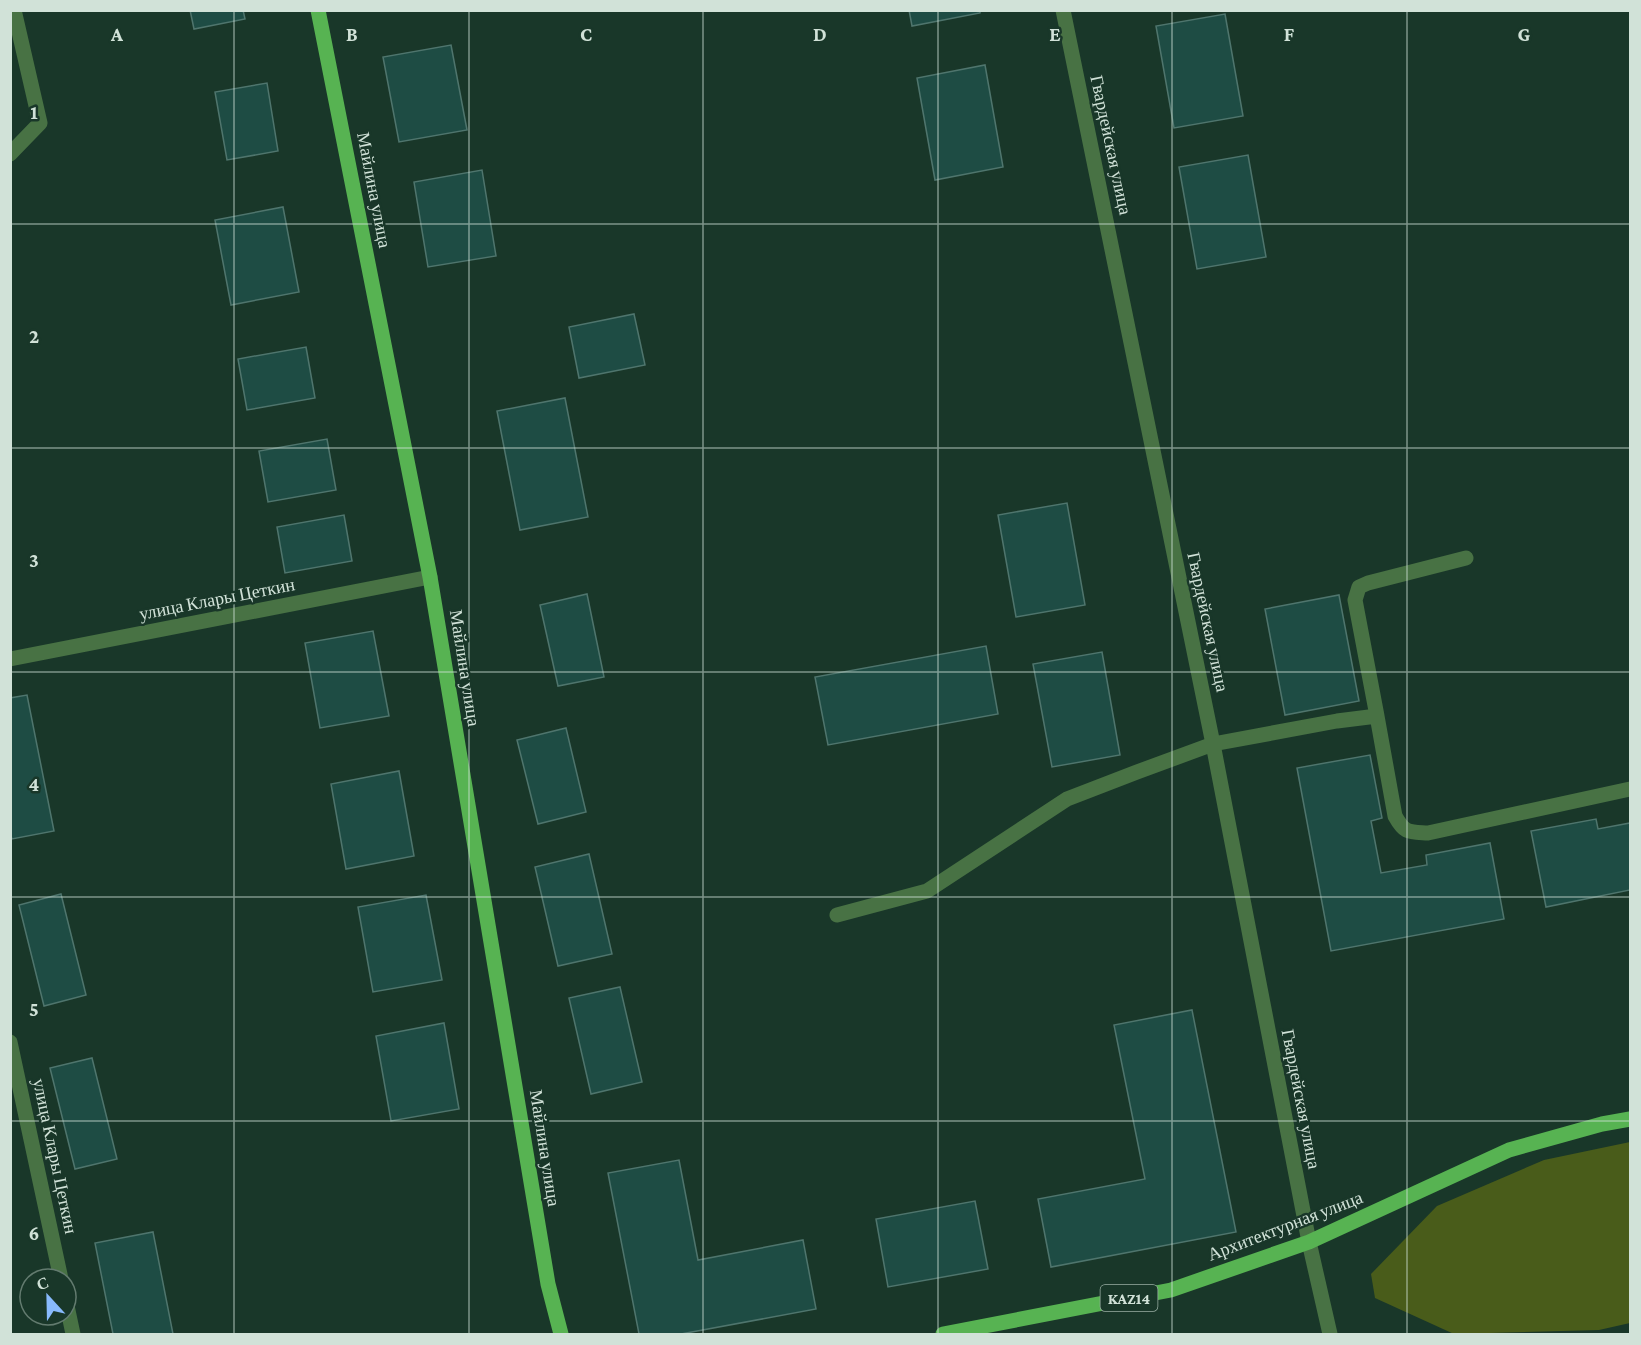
<svg xmlns="http://www.w3.org/2000/svg" width="1641" height="1345" font-family="'Crimson Pro',serif">
<style>
.green{fill:#495c1a}
.building{fill:#1e4c44;stroke:#4f756d;stroke-width:1.5}
.lines{fill:none;stroke-linecap:round;stroke-linejoin:round}
.minor{stroke:#487244;stroke-width:15}
.major{stroke:#57b352;stroke-width:15}
.grid{fill:none;stroke:#d1e2d8;stroke-width:1.5;stroke-opacity:0.55}
.labels{text-anchor:middle;dominant-baseline:central;stroke-width:5;stroke-linejoin:round;paint-order:stroke}
.shield{fill:#193729;stroke:#9aafa4;stroke-width:1.5}
.shield-label{font-size:16px;font-weight:bold;fill:#d1e2d8}
.street-label{font-size:18px;fill:#d1e2d8;stroke:#193729}
.grid-label{font-size:20px;text-anchor:middle;font-weight:bold;fill:#d1e2d8;stroke:#193729;stroke-width:5;stroke-linejoin:round;paint-order:stroke}
</style>
<rect width="100%" height="100%" fill="#193729"/>
<path class="green" d="M1630,1142V1323L1599,1330L1454,1334L1375,1298L1371,1274L1437,1206L1544,1160Z"/>
<path class="building" d="M190,10H243L245,19L194,29Z
M909,10H980V13L912,26Z
M1225,14L1243,116L1174,128L1156,26Z
M451,45L467,130L399,142L383,57Z
M985,65L1003,167L935,180L917,78Z
M267,83L278,151L227,160L215,92Z
M1248,155L1266,257L1197,269L1179,167Z
M482,170L496,256L428,267L414,182Z
M283,207L299,292L231,305L215,220Z
M634,314L645,365L579,378L569,327Z
M306,347L315,398L247,410L238,359Z
M565,398L588,517L520,530L497,411Z
M327,439L336,490L268,502L259,451Z
M1067,503L1085,605L1016,617L998,515Z
M344,515L352,561L285,573L277,527Z
M587,594L604,677L558,686L540,605Z
M1339,595L1359,701L1285,715L1265,609Z
M373,631L389,716L320,728L305,643Z
M986,646L998,714L828,745L815,677Z
M1102,652L1120,755L1052,767L1033,664Z
M27,695L54,831L12,839L10,833V698Z
M566,728L586,812L538,824L517,740Z
M1370,755L1382,818L1371,821L1381,873L1427,865L1426,855L1490,843L1504,919L1331,951L1297,768Z
M399,771L414,856L346,869L331,784Z
M1596,819L1598,829L1630,823V890L1546,907L1531,831Z
M589,854L612,954L558,966L535,867Z
M61,894L86,995L44,1006L19,905Z
M426,895L442,980L373,992L358,907Z
M620,987L642,1082L591,1094L569,998Z
M1192,1010L1236,1232L1051,1267L1038,1199L1145,1179L1114,1025Z
M444,1023L459,1109L391,1121L376,1036Z
M92,1058L117,1159L75,1169L50,1068Z
M679,1160L698,1260L803,1240L816,1309L681,1334H639L608,1173Z
M975,1201L988,1269L888,1287L876,1219Z
M153,1232L173,1334H113L95,1243Z"/>
<g class="lines">
<path class="minor" d="M1063,10L1213,744L1309,1242L1330,1334
M10,154L40,123L14,10
M10,659L430,577
M1377,716L1355,600L1359,587L1368,583L1466,558
M837,915L927,891L1067,799L1137,772L1213,744L1337,721L1377,716L1395,816C1405,834 1409,832 1428,833L1630,789
M10,1042L61,1279
M66,1301L73,1334"/>
<path class="major" d="M318,10L430,577L548,1284L561,1334
M943,1334L1171,1290L1309,1242L1509,1150L1602,1124L1630,1119"/>
</g>
<path class="grid" d="M234,10V1334M469,10V1334M703,10V1334M938,10V1334M1172,10V1334M1407,10V1334M10,224H1630M10,448H1630M10,672H1630M10,897H1630M10,1121H1630"/>
<g class="labels">
<rect class="shield" x="1100.5" y="1285" width="57" height="26" rx="4.5"/>
<g class="shield-label">
<text x="1129" y="1298">KAZ14</text>
</g>
<g class="street-label">
<text transform="translate(1111 145) rotate(78)">Гвардейская улица</text>
<text transform="translate(374 190) rotate(79)">Майлина улица</text>
<text transform="translate(217 599) rotate(-11)">улица Клары Цеткин</text>
<text transform="translate(1208 622) rotate(78)">Гвардейская улица</text>
<text transform="translate(465 668) rotate(81)">Майлина улица</text>
<text transform="translate(1301 1099) rotate(79)">Гвардейская улица</text>
<text transform="translate(545 1148) rotate(81)">Майлина улица</text>
<text transform="translate(55 1156) rotate(78)">улица Клары Цеткин</text>
<text transform="translate(1285 1226) rotate(-21)">Архитектурная улица</text>
</g>
</g>
<g class="grid-label">
<text x="117" y="41">A</text>
<text x="352" y="41">B</text>
<text x="586" y="41">C</text>
<text x="820" y="41">D</text>
<text x="1055" y="41">E</text>
<text x="1289" y="41">F</text>
<text x="1524" y="41">G</text>
<text x="34" y="119">1</text>
<text x="34" y="343">2</text>
<text x="34" y="567">3</text>
<text x="34" y="791">4</text>
<text x="34" y="1016">5</text>
<text x="34" y="1240">6</text>
</g>
<rect width="1641" height="1345" fill="none" stroke="#d1e2d8" stroke-width="24"/>
<g transform="translate(48 1297) rotate(338)"><circle r="28" fill="#193729" stroke="#637b6f" stroke-width="1.5"/>
<path d="M0-4.5L10 22L0 15L-10 22Z" fill="#88bafc"/>
<text y="-9" font-size="16" font-weight="bold" text-anchor="middle" fill="#d1e2d8">С</text>
</g>
</svg>
